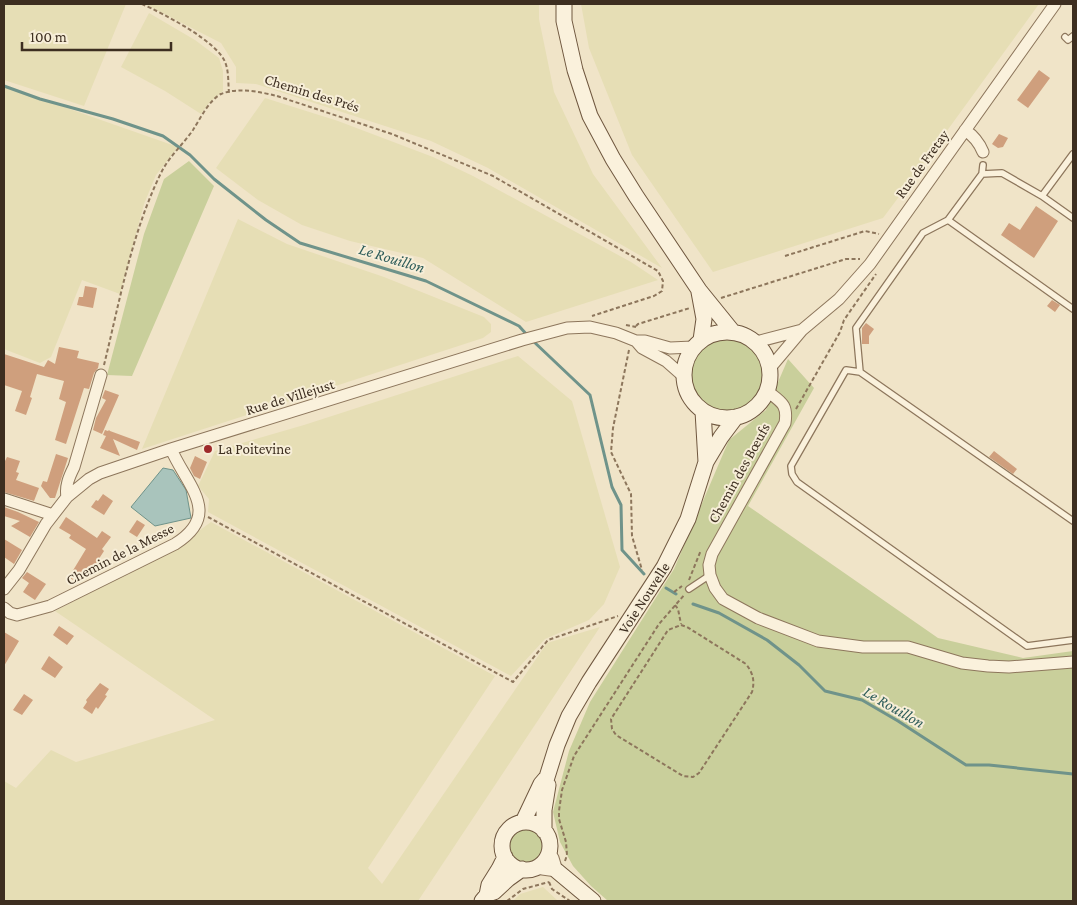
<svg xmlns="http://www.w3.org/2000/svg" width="1077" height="905" font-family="'Crimson Pro',serif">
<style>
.farmland{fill:#e6deb5}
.green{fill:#c9cf9b}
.water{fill:#a9c4bc;stroke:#6f938a}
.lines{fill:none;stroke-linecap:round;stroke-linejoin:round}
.stream{stroke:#6f938a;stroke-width:3}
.building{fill:#cf9f7d}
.lane-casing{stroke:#8d765c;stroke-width:8}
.street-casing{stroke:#8d765c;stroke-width:13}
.secondary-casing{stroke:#6f573f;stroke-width:17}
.path{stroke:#8d765c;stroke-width:2;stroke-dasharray:4 2.5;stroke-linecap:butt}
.lane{stroke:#faf1dc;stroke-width:5.5}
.street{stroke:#faf1dc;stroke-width:11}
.secondary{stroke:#faf1dc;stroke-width:15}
.poi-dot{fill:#9e2a2b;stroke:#f7eed8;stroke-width:2}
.labels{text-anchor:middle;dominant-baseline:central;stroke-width:4;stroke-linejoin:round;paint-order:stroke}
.street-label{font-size:15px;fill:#3d2e20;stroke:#f7eed8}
.poi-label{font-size:15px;fill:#3d2e20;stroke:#f7eed8;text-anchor:start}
.water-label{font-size:16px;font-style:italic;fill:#2f5d5a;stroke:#f7eed8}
</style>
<rect width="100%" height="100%" fill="#f0e4c8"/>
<path class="farmland" d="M4,4H126L84,106L4,80Z
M145,4H539V19L554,92L593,174L662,268L488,168L431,141L256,84L236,83V67L221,43Z
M581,4H1039L904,190L883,218L713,272L632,155L589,48Z
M149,13L195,40L219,58L223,71V91L209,103L201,114L165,91L121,67Z
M4,86L178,147L156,175L144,204L120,294L82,280L51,357L40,363L4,349Z
M265,98L338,121L433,157L473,176L631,262L658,280L526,322L423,258L350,241L302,225L258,200L216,168Z
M238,219L287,244L384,277L484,317L491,324V332L483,338L142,449Z
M518,356L572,401L620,567L604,604L589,620L545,639L511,676L208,512L209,499L198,486L215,451L304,425Z
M211,522L495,676L368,868L382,884L547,643L600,627L418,901H4V781L16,788L51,750L76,762L215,720L55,611L173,550Z
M543,887L558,901H513L520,894Z"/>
<path class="green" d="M189,161L214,186L132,376L107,375L144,234L164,179Z
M689 374a37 37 0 1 1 74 0a37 37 0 1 1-74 0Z
M788,359L814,388L748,506L938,638L1023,658L1073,651V901H608L591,886L573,866L560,842L553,812L569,751L590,702L674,569L729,440L766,410Z
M507 846a19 19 0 1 1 38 0a19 19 0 1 1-38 0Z"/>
<path class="water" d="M163,468L173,470L186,490L191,518L155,526L131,507Z"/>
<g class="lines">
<path class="stream" d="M4,86L40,99L113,119L163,136L190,155L214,179L266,220L300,243L426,281L519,326L528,336
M532,340L590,395L612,487L621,505L622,550L644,574
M666,588L676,594
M693,604L719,613L767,640L799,665L825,691L862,700L898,721L966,765H989L1073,774"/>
</g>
<path class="building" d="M1039,70L1050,78L1028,108L1017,100Z
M999,134L1008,138L1003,147L998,148L992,144Z
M1036,206L1058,221L1034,258L1001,235L1009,223L1020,230Z
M85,286L97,288L93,308L77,305L79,297H83Z
M1052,300L1060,305L1055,312L1047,306Z
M866,323L874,329L869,336V344H862V328Z
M59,347L79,351L77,358L99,363L98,368L94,373L89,389L84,388L66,444L55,440L66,402L59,399L64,381L37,374L30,397L32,398L26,415L15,411L22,391L4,385V354L44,367L48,360L55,364Z
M105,390L119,395L102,434L93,430L96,418L106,400L102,398Z
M105,430L108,431L109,430L110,431L140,442L137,450L113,439L120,456L100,448L106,436L103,435Z
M994,451L1017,469L1013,474L989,457Z
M56,454L68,458L55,498H50L41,486L43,481L47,482Z
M195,456L207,462L200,479L194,476L190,468Z
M7,457L20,461L16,472L19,473L16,480L39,488L34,501L4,492V463Z
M103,494L113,501L104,515L91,507L96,500L98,501Z
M4,507L18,512L39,522L30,537L11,526L20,521L4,516Z
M66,517L97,538L102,531L111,537L102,549L104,551L93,568L91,567L86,575L82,572L76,582L69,577L86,549L69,538L71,535L59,528Z
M137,520L145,525L137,537L129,532Z
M4,539L22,550L14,564L4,557Z
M27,572L46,584L35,600L23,592L29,583L22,578Z
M59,626L74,636L67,645L53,635Z
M4,632L19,641L4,666Z
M49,656L63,667L55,678L41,669Z
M100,683L109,689L105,695L107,696L98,709L96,707L92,714L83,708L87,702L86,700Z
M24,694L33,700L22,715L13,710Z"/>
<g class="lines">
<defs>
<path id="lane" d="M1065,37L1068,40L1073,36
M982,174L1002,173L1042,196L1073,218
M1042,196L1073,154
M948,220L982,174L983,165
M860,372L856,328L923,233L948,220L1073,309
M1073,521L860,372L846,370L791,466L792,474L797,482L1027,646L1073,640
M689,589L710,575"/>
<path id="street" d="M965,130C974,136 979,142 983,152
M636,341L642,348L666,361L683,376
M756,342L802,330
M770,368L802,330L839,299L870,264L1055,4
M767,391C781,402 788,404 785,423L712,554L709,565L710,575L715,588L723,599L758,618L818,641L863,647H908L962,663L988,666L1009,667L1073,662
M67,497C65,486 69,477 74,467L101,375
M4,499L53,515
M4,589L19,570L46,524L67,497L89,479L100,473L171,449L522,340L567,328L590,327L616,333L636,341H645L670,348L693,347
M4,608L10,613L17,615L50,606L175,544C223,514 187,486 171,449
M535,868L557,871L553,858L549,852"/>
<path id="secondary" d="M564,4V21L575,70L590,116L613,159L636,196L699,290L733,332
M699,292L704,319L701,340
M684 375a43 43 0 1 1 86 0a43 43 0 1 1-86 0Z
M703,411L706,462
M523,822L541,784L547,777L557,745L569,716L589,682L664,567L688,519L706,462L721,437L736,417
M502 846a24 24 0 1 1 48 0a24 24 0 1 1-48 0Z
M544,831V810L548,785
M557,871L593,901
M488,894L494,892L508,879L522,869
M482,901L487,895L489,885L499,869L505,857"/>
</defs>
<use href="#lane" class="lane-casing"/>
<use href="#street" class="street-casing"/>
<use href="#secondary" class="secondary-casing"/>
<path class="path" d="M142,4C162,13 217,41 225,62C229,71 228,83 229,93
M785,256L865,231L879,234
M721,298L846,259H860
M626,325L636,327
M636,326L638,324L690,308
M629,350L613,428L611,452L631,494L632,536L642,570
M104,365C120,300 132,230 163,169C171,155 184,143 193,130C200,119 209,100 221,94C238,87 261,92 277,96L392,134L493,176L658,271L663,281L662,291L654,296L592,316
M796,409L840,332L844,320L876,274
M208,517L513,682L548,640L618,616
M689,580L701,550
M674,592L682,586
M675,605L678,609L681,624
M681,625L687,627L746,664C753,673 755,681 752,692L699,773L693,777L683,776L616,735L612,729L611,719L668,630Z
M565,861L567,855L566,842L559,819V811L562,790L574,756L659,624L685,594
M549,882L552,889L570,901
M507,901L523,889L549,882"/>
<use href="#lane" class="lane"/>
<use href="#street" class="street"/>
<use href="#secondary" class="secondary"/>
</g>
<circle class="poi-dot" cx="208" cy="449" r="5"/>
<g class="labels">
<g class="street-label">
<text transform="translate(312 93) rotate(17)">Chemin des Prés</text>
<text transform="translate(922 164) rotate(-54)">Rue de Fretay</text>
<text transform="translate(290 397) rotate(-17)">Rue de Villejust</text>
<text transform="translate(739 473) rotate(-61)">Chemin des Bœufs</text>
<text transform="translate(120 554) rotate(-27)">Chemin de la Messe</text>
<text transform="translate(644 598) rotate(-57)">Voie Nouvelle</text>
</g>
<g class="poi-label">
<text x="218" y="449">La Poitevine</text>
</g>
<g class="water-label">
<text transform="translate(392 258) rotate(17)">Le Rouillon</text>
<text transform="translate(894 707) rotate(30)">Le Rouillon</text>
</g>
</g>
<rect width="1077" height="905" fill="none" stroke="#3d2e20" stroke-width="10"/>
<path d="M22 42v8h149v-8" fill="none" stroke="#3d2e20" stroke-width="2.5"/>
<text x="30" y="42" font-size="15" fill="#3d2e20" stroke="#f7eed8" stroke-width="4" paint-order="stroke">100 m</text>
</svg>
